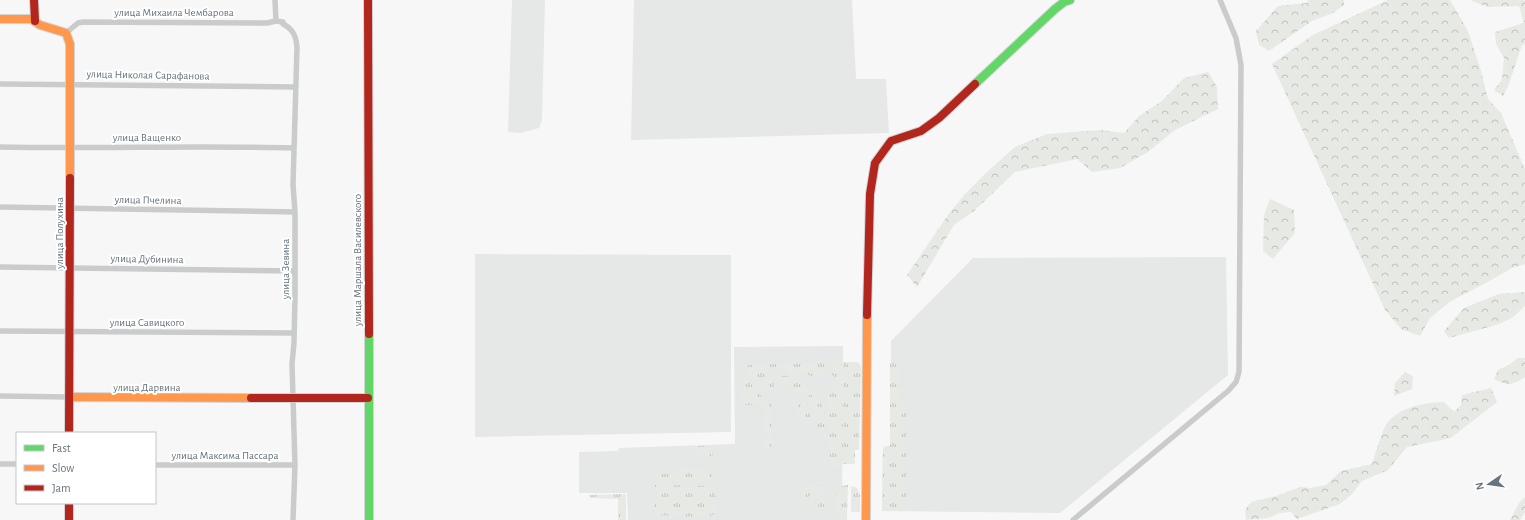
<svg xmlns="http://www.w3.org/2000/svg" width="1525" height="520" font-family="'Alegreya Sans',sans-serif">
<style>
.built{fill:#e6e7e7}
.grass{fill:url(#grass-tufts)}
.forest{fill:url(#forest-crowns)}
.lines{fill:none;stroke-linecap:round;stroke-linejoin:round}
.fast-casing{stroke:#d3d4d5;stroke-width:10}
.slow-casing{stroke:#d3d4d5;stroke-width:10}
.jam-casing{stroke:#d3d4d5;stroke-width:10}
.street{stroke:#cacccc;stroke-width:5.5}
.fast{stroke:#63d668;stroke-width:8}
.slow{stroke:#ff974d;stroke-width:8}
.jam{stroke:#b3261e;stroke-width:8}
.labels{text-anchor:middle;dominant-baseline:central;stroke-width:4;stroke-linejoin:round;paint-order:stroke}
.street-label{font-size:11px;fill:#66747e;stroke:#fff}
</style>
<defs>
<pattern id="grass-tufts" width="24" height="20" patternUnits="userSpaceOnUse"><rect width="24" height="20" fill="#e6e9e4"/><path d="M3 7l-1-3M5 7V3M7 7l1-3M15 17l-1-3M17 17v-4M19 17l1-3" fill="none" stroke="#bec1be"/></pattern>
<pattern id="forest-crowns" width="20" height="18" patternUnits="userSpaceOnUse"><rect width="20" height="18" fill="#e6e9e4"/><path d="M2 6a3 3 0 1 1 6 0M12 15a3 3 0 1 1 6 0" fill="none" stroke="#bec1be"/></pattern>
</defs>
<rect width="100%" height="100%" fill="#f7f7f7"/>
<path class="built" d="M512,0H545L542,120L539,128L521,133L508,132Z
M634,0H852L856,79H886L889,133L631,140Z
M475,254L731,255V432L475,437Z
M1226,257L1228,375L1060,513L882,511L883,447L890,446L891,341L973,258Z
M843,346L842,520H628L627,493H579V452L618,451L619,448L735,444L734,347Z"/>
<path class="grass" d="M842,362L841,467H832L830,465L828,415C825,405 830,397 824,387L826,386L827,388L831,386L833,381L835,380L834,376H833L830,370L827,369L826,371H820L817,374L818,375L817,378L806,374L796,375L782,373L779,369L775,367L769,370L768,375L753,381L746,373H748L747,365Z
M843,362H858L861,367L859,450H855V464H842Z
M890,363H899V388L906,406V511H882L883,447L890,446Z
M742,376H744L767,403L771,404V454H764V405H744L741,400Z
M773,376L774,388L761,393L754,384L762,379Z
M776,376H786L794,378L789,389L778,387Z
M796,379L808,385V393L803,396L792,390Z
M810,395H817L823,408L812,411L805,399Z
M803,401L807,407L811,419H799L795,409Z
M824,411L826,437L819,434L817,420H814L813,414Z
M692,446H712L713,455L703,459L702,453L701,451H695Z
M679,468L708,469L712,473V479L711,481H654L653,478L656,474H674L675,470Z
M655,485L715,486L716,510L714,514L708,517L657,515L654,511Z
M806,485H819L802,504L801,489L802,487Z
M848,485L847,520H836V490L837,488L842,486V508V486Z
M851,486L857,488L860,496V512H851Z
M823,487L825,503L823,508L819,510L817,497L813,500L812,509L808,511L803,508Z
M626,494V520H618V499L590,498V495Z"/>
<path class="forest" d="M1309,0H1344V5L1333,13L1312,21L1269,51L1259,45L1256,31L1278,6L1306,3Z
M1388,0H1450L1468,31L1481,71L1488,99L1501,113L1525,169V264L1512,268L1484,284L1451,301L1430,318L1420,336L1401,329L1385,310L1272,64L1313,35Z
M1470,0H1525V44L1522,45L1509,84L1503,96L1494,90L1502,80L1504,58L1496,44L1495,32L1524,23L1519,6L1487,7Z
M1208,72L1217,87L1218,109L1175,130L1148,152L1120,168L1092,172L1077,159L1015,172L974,211L954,225L917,287L907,275L948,215L965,194L989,170L1015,147L1047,134L1100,130L1124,133L1139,116L1162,101L1184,78Z
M1270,199L1294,210L1295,233L1273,259L1263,251L1264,215Z
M1525,292V306L1512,318L1496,325L1449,338L1444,331L1464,308L1499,294Z
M1518,358H1525V377C1511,386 1508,386 1494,379L1498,370L1509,365Z
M1405,372L1413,376L1412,389L1394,396L1395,383Z
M1491,388L1497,402L1451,438L1407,447L1388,470L1362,481L1352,494L1340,504L1297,519L1291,512L1280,513L1268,518L1246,520L1245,510L1251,502L1276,496L1300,487L1311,488L1326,485L1341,471L1372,464C1375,455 1382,430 1387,423C1402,406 1423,403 1444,402L1454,412L1461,405L1462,395Z
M1525,497V512L1520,520H1510L1519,503Z"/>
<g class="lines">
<defs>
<path id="fast" d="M975,84L1055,9L1064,2L1070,0
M369,334V520"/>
<path id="slow" d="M0,19H31L40,25L66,33L70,44V178
M69,397L251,398
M866,520L867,315"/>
<path id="jam" d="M34,0L35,21
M368,0L369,334
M867,315L870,194L875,163L891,141L921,131L939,118L975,84
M251,398H368
M69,433L70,178
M69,503V520"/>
</defs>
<use href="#fast" class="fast-casing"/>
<use href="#slow" class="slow-casing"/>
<use href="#jam" class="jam-casing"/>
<path class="street" d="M275,0L276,21
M66,33L78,23L83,22L267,23L276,21L283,22V24C293,29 296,36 297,47L293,185L295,212V298L294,343L292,364L295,465L293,520
M0,84L296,87
M0,147C98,149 196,145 294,148
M0,207L295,212
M0,267L295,271
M0,331L294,333
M0,396L69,397
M0,464H17
M155,465H295
M1073,520L1228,391L1236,382L1239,372L1241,65L1236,38L1220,0"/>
<use href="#fast" class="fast"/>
<use href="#slow" class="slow"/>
<use href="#jam" class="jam"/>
</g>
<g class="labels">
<g class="street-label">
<text x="174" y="12">улица Михаила Чембарова</text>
<text transform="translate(148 75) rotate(1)">улица Николая Сарафанова</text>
<text x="147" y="137">улица Ващенко</text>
<text transform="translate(148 200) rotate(1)">улица Пчелина</text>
<text transform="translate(59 233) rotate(-90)">улица Полухина</text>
<text transform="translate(147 259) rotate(1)">улица Дубинина</text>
<text transform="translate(357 260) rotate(-90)">улица Маршала Василевского</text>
<text transform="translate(285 269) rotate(-90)">улица Зевина</text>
<text x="147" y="322">улица Савицкого</text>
<text x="147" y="387">улица Дарвина</text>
<text x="225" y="455">улица Максима Пассара</text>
</g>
</g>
<rect x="16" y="432" width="140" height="72" fill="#ffffff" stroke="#c2c7cb"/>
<rect x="24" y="445" width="20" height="6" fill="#63d668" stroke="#c2c7cb"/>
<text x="52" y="452" font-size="12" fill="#66747e">Fast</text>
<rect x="24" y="465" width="20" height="6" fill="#ff974d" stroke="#c2c7cb"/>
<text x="52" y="472" font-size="12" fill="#66747e">Slow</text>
<rect x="24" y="485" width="20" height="6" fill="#b3261e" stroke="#c2c7cb"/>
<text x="52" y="492" font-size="12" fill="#66747e">Jam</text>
<g transform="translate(1489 484) rotate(257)" stroke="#ffffff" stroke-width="3" paint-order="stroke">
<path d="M0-3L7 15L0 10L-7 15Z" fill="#66747e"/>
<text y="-6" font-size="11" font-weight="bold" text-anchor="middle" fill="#66747e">N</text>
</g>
</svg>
